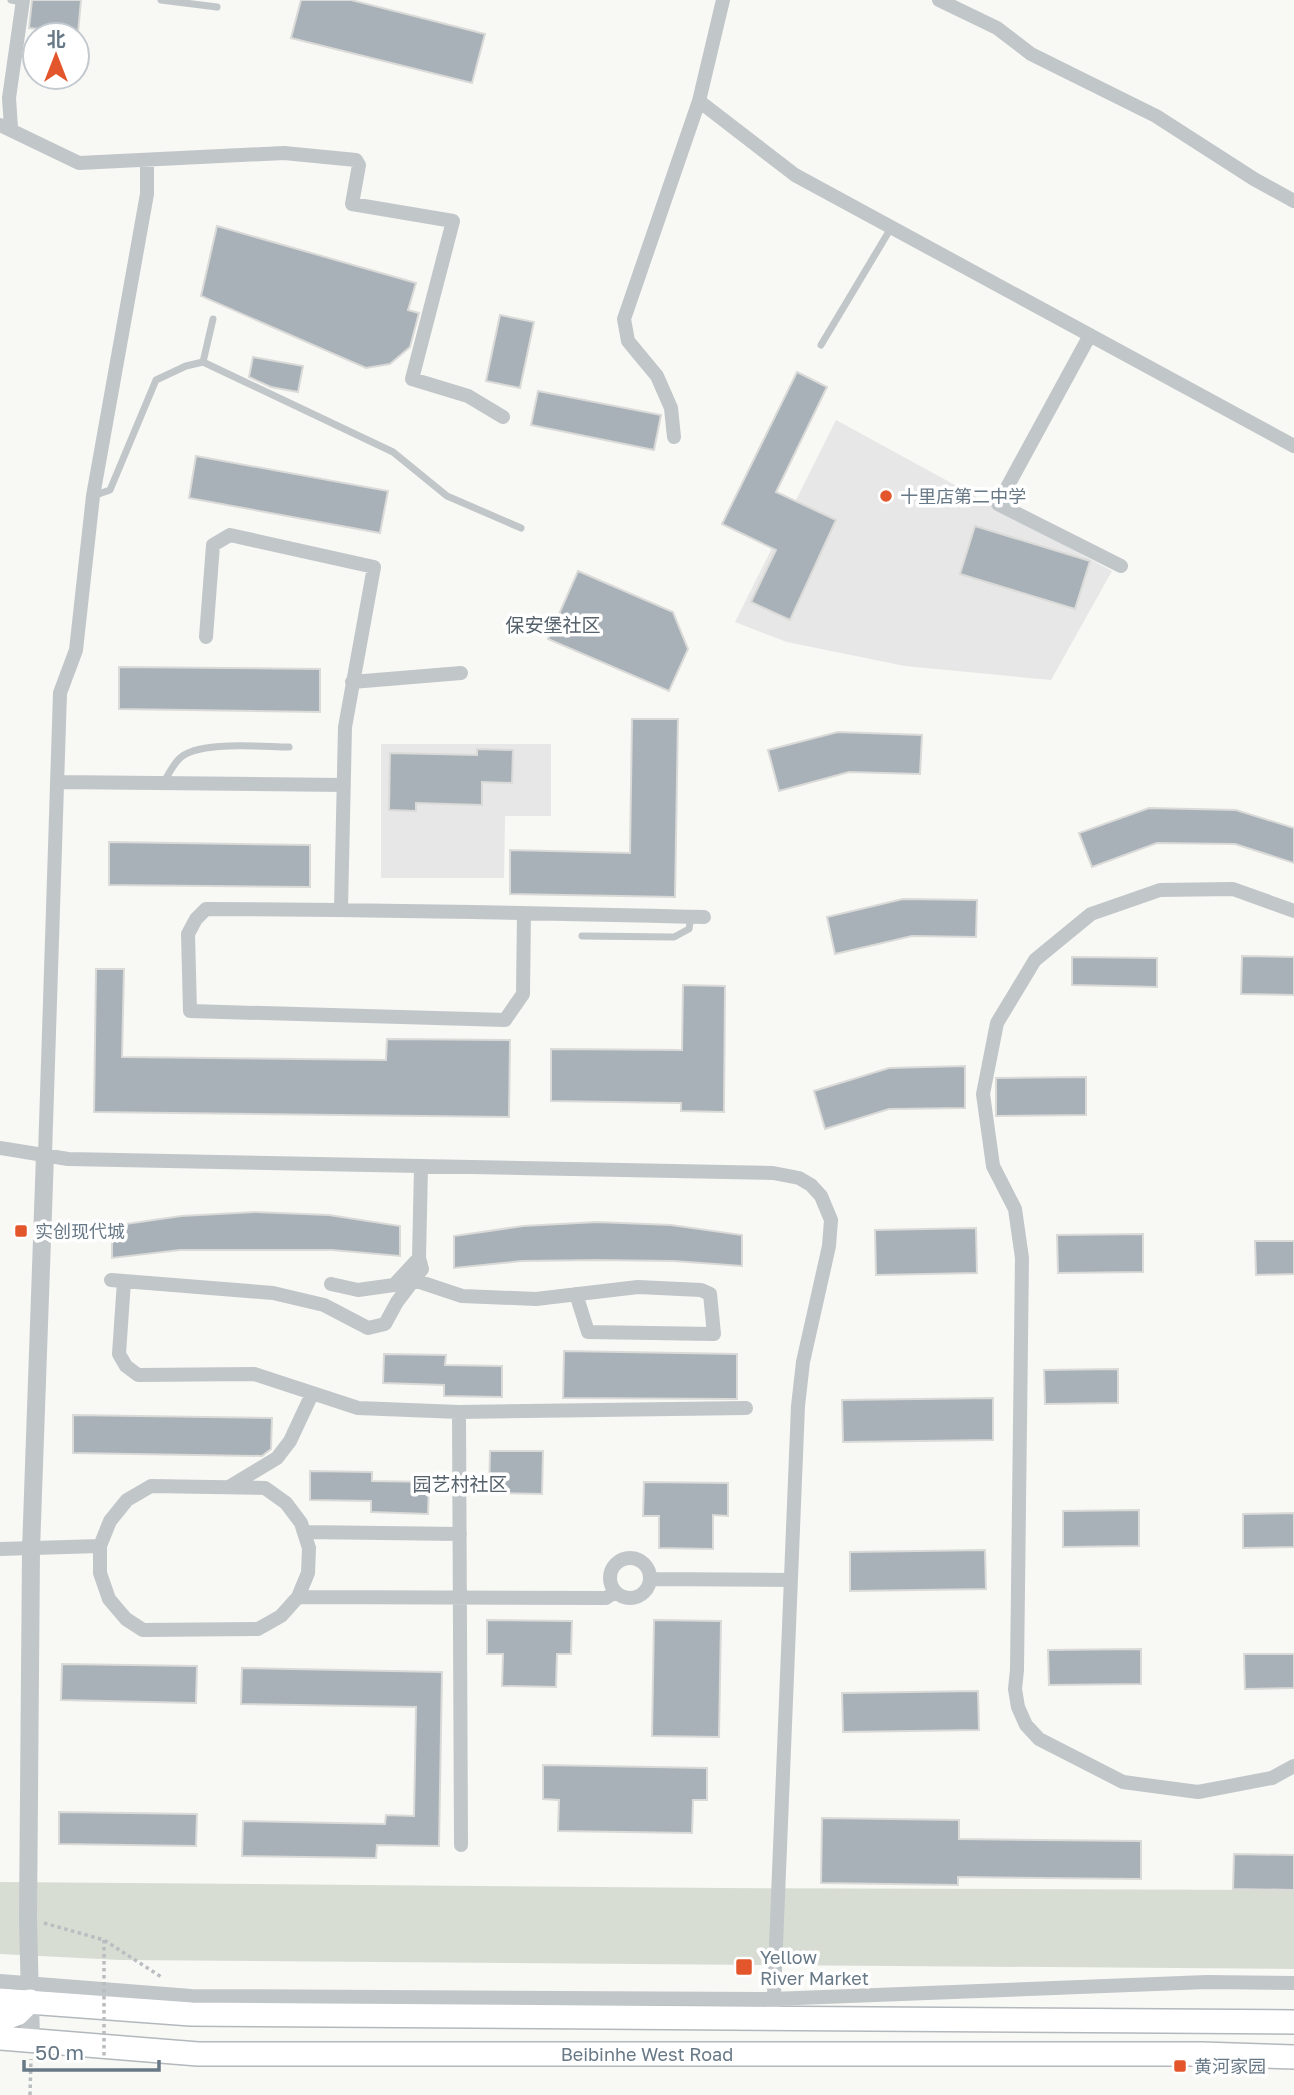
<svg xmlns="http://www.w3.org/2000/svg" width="1294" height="2095" font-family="'Golos Text','Noto Sans SC',sans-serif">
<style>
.built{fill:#e6e7e6}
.green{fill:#d8ddd4}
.building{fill:#a8b1b7;stroke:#dadad8;stroke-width:2}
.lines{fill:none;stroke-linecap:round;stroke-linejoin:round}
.primary-casing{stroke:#b3b8bc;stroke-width:26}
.path{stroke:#b9bdc0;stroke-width:3.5;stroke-dasharray:3.5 3.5;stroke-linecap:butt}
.service{stroke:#c1c6c9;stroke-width:7}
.minor{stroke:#c1c6c9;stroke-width:14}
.tertiary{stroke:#c1c6c9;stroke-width:18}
.primary{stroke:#fff;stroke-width:23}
.path-bridge{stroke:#b9bdc0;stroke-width:3.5;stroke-dasharray:3.5 3.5;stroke-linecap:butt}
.poi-dot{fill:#e3562b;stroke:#fff;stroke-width:2.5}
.labels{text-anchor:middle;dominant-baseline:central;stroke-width:7;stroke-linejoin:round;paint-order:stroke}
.poi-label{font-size:18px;fill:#677886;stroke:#fff;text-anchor:start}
.street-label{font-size:18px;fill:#677886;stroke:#fff}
.neighbourhood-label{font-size:19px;fill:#55616b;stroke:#fff}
</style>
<rect width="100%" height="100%" fill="#f8f8f5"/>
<path class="built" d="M836,420L1112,571L1051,680L905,666L787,642L735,622Z
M381,744H551V816H505L504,878H381Z"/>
<path class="green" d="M0,1882L723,1888L1294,1890V1969L120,1960L0,1954Z"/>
<path class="building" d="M32,0H81L78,33L29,28Z
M301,0H351L485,34L472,83L291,38Z
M217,226L416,283L408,310L419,313L410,347L390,364L366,368L201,296Z
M500,315L534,322L520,388L486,381Z
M253,357L303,366L298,392L271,387L249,377Z
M797,372L827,387L776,492L836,520L790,620L751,602L776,550L722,524Z
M538,391L661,415L654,450L531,425Z
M196,456L388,491L380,533L189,498Z
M975,526L1090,561L1075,609L960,574Z
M578,571L673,612L688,649L669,691L548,639Z
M119,667L320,669V712L119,709Z
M632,719H678L675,897L510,894V850L630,853Z
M838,732L922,735L920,774L849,772L779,791L768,750Z
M477,749L513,750L512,783L482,782V805L416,803V811L389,810L390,753L477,755Z
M1149,808L1236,810L1294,828V863L1235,844L1157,843L1092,867L1079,833Z
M109,842L310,845V887L109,885Z
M903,899L977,900L976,937L912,936L835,954L827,917Z
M1242,956L1294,957V995L1241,994Z
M1072,957L1157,958V987L1072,985Z
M96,969H124L122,1057L386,1060L387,1039L510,1040L509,1117L94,1112Z
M683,985L725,986L724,1112L681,1111V1103L551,1101V1049L682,1050Z
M965,1066V1108L889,1109L825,1129L814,1091L889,1068Z
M1086,1077V1115L996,1116V1078Z
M255,1212L329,1215L400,1226V1256L332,1250H180L112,1258V1226L181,1216Z
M597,1222L671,1225L742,1235V1266L674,1261L597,1260L522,1261L454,1268V1236L523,1226Z
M976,1228L977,1273L876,1275L875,1230Z
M1143,1234V1272L1058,1273L1057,1235Z
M1255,1241H1294V1274L1256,1275Z
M564,1351L737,1354V1399L563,1398Z
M384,1354L446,1355L445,1365L502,1366V1397L444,1396V1385L383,1383Z
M1118,1369V1403L1045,1404L1044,1370Z
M993,1398V1440L843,1442L842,1400Z
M73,1415L272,1418L271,1449L262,1456L73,1453Z
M490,1451H543L542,1494L489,1493Z
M310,1471L372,1472V1481L429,1482L428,1514L371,1512V1501L310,1500Z
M644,1482L728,1483V1516L713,1515V1549L659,1548V1516H643Z
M1139,1510V1546L1063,1547V1511Z
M1294,1513V1547L1243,1548V1514Z
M985,1550L986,1589L850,1591V1552Z
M487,1620L572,1621L571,1654H557L556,1687L502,1686L503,1654H487Z
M654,1620L721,1621L719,1737L652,1736Z
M1141,1649V1684L1049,1685L1048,1650Z
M1244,1654H1294V1688L1245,1689Z
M62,1664L197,1666L196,1703L61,1700Z
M242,1668L442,1672L439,1846L377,1845L376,1858L242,1856L243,1821L385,1824L386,1815L414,1816L416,1707L241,1704Z
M978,1691L979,1730L843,1732L842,1693Z
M543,1765L707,1768V1800H693L692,1833L558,1831L559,1800L543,1799Z
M59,1812L197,1814L196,1846L59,1844Z
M822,1818L959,1820V1839L1141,1841V1879L958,1877V1885L821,1883Z
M1234,1854L1294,1855V1890L1233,1889Z"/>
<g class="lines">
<defs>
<path id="primary" d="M0,2000L191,2014L1294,2022
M0,2020L17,2014L30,2001
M0,2038L198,2054H1201L1294,2057"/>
</defs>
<use href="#primary" class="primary-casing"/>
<path class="path" d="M44,1923L104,1940L163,1978
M30,2095L31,2059"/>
<path class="service" d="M11,0L22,2
M161,0L217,7
M821,345L891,228
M203,362L213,319
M93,496L110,490L156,380L186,366L203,362L393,452L447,496L521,528
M164,782C168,775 173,765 179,759C197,740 263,747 289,747
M582,936L674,937L689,929L691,917"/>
<path class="minor" d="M939,0L997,28L1031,54L1156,116L1254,179L1294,201
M699,101L795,175L1294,446
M0,125L79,163L284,153L356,160L359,165L352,204L453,221L412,379L468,396L503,417
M11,128L9,98L23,0
M1090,335L998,504L1121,566
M674,437L671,408L657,376L628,341L624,319L699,101L723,0
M206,637L213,545L230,535L374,567L345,727L341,909
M352,682L461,673
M57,782L344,785
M1294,911L1233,889L1160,890L1091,914L1035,960L997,1023L983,1094L993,1166L1015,1209L1022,1258L1017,1670L1015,1689L1018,1707L1026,1725L1039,1739L1123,1782L1198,1792L1272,1778L1294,1766
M524,913L523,994L505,1020L190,1011L188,934L196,919L206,909C372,909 538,913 704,917
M0,1148L68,1159L773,1173L799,1178L811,1185L821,1196L831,1220L829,1246L803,1362L798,1406L773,2019
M45,1155L60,693L76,650L93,496L147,194V161
M111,1280L273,1293L324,1305L368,1328L385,1324L397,1302L422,1269L419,1258L421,1167
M414,1280L462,1296L536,1299L638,1287L701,1290L710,1294L714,1334L588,1332L576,1294
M124,1281L119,1354L126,1366L138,1375L254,1374L358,1408L459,1412L746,1408
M331,1284L358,1290L394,1285L419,1258
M459,1412L461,1845
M151,1486L265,1488L286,1503L301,1523L309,1548L308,1573L298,1597L281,1616L258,1629L143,1630L126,1619L109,1599L100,1573V1546L110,1521L127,1500Z
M229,1487L277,1458L290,1441L312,1394
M304,1532L460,1534
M0,1549L100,1546
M610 1578a20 20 0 1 1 40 0a20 20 0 1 1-40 0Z
M650,1579L791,1580
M298,1597L606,1598L615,1592
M0,1981L191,1996L772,1999L1207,1982L1294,1983"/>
<path class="tertiary" d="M31,2041L28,1919L31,1550L45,1155"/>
<use href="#primary" class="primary"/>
<path class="path-bridge" d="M104,1940V2058"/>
</g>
<g class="poi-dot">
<circle cx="886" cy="496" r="7"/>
<rect x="14" y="1224" width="14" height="14" rx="3.5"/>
<rect x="735" y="1958" width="18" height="18" rx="3.5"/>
<rect x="1173" y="2059" width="14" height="14" rx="3.5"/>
</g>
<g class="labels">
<g class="poi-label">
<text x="900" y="496">十里店第二中学</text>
<text x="35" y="1231">实创现代城</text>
<text x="760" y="1957">Yellow<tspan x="760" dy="21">River Market</tspan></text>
<text x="1194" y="2066">黄河家园</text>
</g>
<g class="street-label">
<text x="647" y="2054">Beibinhe West Road</text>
</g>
<g class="neighbourhood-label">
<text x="553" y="624">保安堡社区</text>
<text x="460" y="1483">园艺村社区</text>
</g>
</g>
<g transform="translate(56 56)"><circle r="33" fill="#ffffff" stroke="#c2c9cf" stroke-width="2"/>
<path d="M0-5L12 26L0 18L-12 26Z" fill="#e3562b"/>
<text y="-10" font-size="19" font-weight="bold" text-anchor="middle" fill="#677886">北</text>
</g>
<path d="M24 2060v10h135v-10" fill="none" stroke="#677886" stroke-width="3.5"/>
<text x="35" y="2060" font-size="21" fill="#677886" stroke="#ffffff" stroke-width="5" paint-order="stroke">50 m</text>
</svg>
